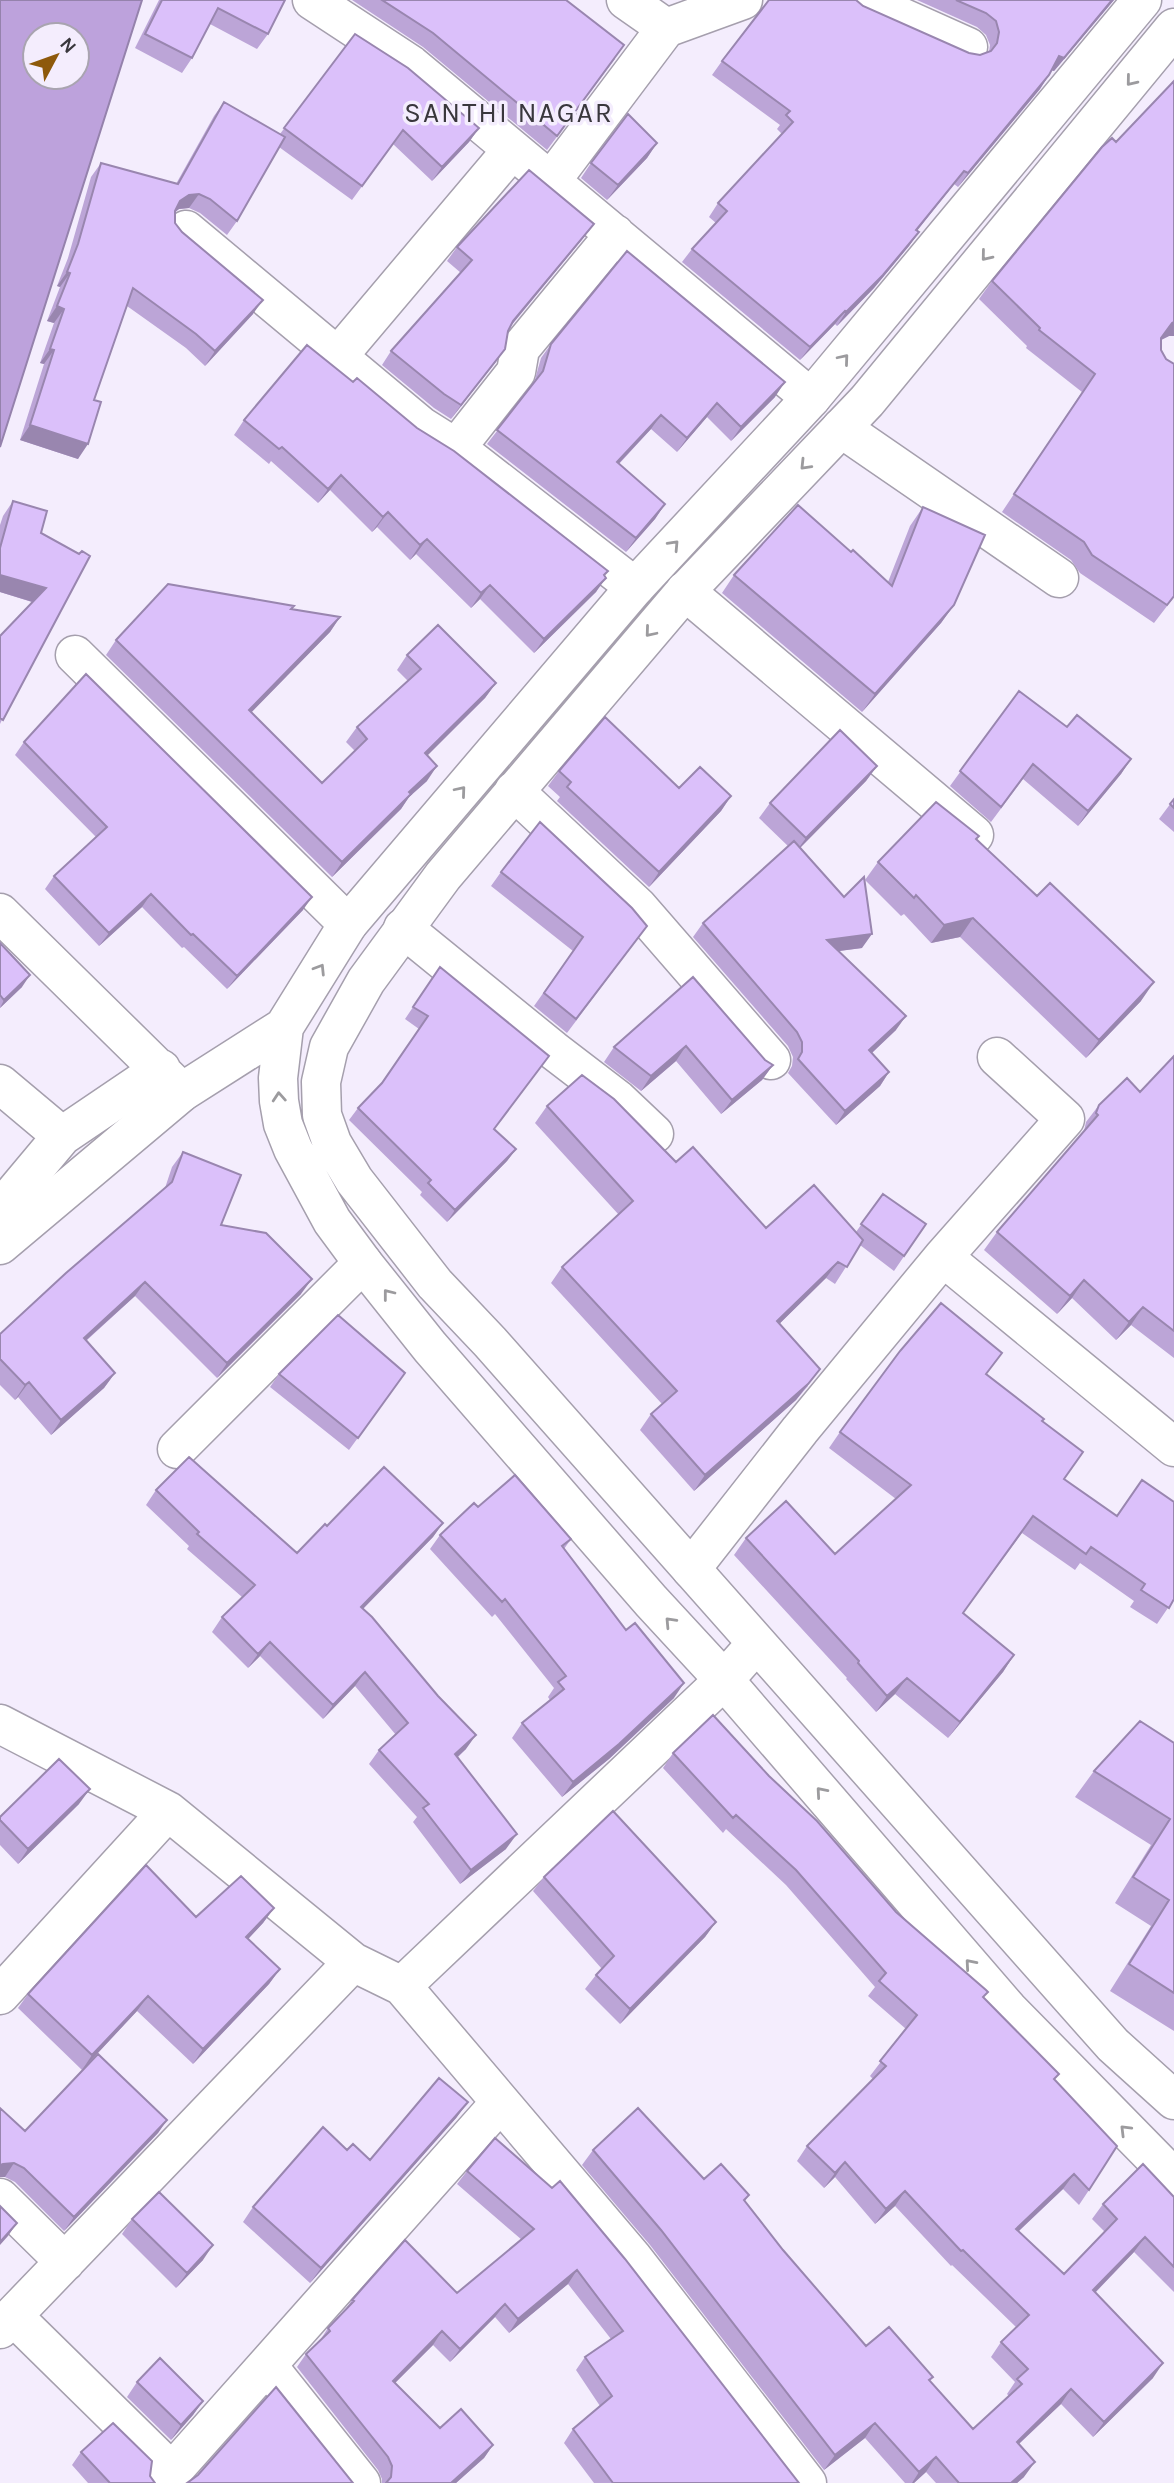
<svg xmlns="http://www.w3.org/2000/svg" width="1174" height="2483" font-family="Karla,sans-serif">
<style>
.water{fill:#bda2dc;stroke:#9582ac;stroke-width:2;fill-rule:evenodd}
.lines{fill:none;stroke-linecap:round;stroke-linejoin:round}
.street-casing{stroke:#a59fad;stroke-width:41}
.secondary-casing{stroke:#a59fad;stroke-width:41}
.street{stroke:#fff;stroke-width:38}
.secondary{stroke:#fff;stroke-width:38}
.wall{fill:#bca5d7}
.shaded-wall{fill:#9986af}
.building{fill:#dbc0fa;stroke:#9986af;stroke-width:2}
.oneway{stroke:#9c9b9e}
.labels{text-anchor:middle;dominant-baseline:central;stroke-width:7;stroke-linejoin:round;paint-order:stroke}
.neighbourhood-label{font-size:28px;letter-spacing:2px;fill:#39373c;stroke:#f4edfd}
</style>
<rect width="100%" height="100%" fill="#f4edfd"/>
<path class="water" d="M0,0H142L0,447ZM35,35H77V77H35Z"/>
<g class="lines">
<defs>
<path id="street" d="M312,0L411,65L811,398
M626,0L666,28L743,0
M863,0L968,47
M551,181L666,28
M186,230L421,426L456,448L635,587
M338,356L512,150
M841,428L1059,578
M456,448L516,372L520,349L615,234
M685,591L974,835
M75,655L348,924
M514,791L638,907L771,1060
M0,913L182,1092
M403,928L553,1050L617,1099L654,1134
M0,1084L62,1136
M0,1210L62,1136L161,1069
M943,1257L1174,1447
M177,1449L363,1263
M691,1569L800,1430L943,1257L1065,1119L997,1057
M0,1724L168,1811L353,1962L402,1986L633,2258L807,2483
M402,1986L724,1680L756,1644
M0,1995L168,1811
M0,2198L65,2262
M13,2316L173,2473
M0,2329L353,1962
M267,2365L361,2483
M162,2483L500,2103"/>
<path id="secondary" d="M1174,28L867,401L681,596L443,876L366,981L329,1047L321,1082L322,1115L332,1143L354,1180L435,1284L490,1342L1113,2045L1174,2100
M284,1027L278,1078L279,1101L283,1124L293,1149L332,1221L363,1263L430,1347L651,1601L724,1680L1008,2009L1174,2178
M0,1245L182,1092L284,1027L348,924L635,587L811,398L1142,0"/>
</defs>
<use href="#street" class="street-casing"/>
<use href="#secondary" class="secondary-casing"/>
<use href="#street" class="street"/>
<use href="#secondary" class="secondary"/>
</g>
<path class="wall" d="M159,0H285L268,34L257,49L210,24L192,58L182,73L135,48Z
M352,0H566L615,59L547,150L423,47Z
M917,0H1114L1054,71L1052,70L1040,89L958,187L954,184L917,231L919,232L909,246L874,288L837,326L835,324L800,360L682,262L692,249L716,223L709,217L718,203L782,134L777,129L780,125L712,75L722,61L863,6L969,53L980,55L989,52L990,45L986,35L977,27Z
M355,34L479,128L469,142L432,181L393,144L352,200L279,147L237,221L227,235L200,213L189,208L179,209L175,212V223L182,232L253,314L205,366L186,348L127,306L94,400L78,459L20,440L44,364L40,363L54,323L47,321L60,287L57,286L68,258L91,177L101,163L176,184L214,116L224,102L280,134Z
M657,143L647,158L607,200L581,178L591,163Z
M594,224L584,237L511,326L508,331L505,349L451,419L434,408L382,365L391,351L461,273L447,261L457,247Z
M992,281L1174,336H1169L1161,340L1174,597L1154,623L1080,573L1071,560L1002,512L1082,392L1026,348L1027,346L979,299Z
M551,344L775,397L731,441L707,417L677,452L651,429L619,464L665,504L655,519L626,552L487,444L534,383L541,358Z
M353,382L417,428L604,576L596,592L534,653L480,599L471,608L416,554L410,560L377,527L372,532L330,490L318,503L271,461L269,464L234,435L244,420Z
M13,501L41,533L79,554L0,724V636L32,602L0,592V525L3,516Z
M923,507L954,605L941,623L862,712L722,593L734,575L851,552L888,582L910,526Z
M292,609L340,617L330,632L251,712L322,783L355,751L346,742L357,727L408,681L397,670L407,655L496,683L485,698L427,755V781L409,797L401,809L332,877L106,655L116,640Z
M1019,691L1067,727L1131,759L1121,774L1078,826L1023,779L991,822L950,786Z
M24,742L303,910L227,989L184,947L182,948L142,907L99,946L45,889L54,876L96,837L15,755Z
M877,766L866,781L800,848L862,948L838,951L896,1030L872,1053L889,1072L880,1086L836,1125L788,1073L792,1066L793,1057L788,1046L693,937L703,923L789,847L759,818L770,803Z
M559,771L679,788L731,796L721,811L649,887L557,801L560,797L548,786Z
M1174,799V832L1159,819Z
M976,839L1141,1001L1086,1058L960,937L931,943L904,914L901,916L865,880L878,862Z
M501,872L647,926L567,1033L534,1006L573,951L491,886Z
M0,943L22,987L0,1008Z
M440,967L494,1129L516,1149L507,1161L447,1222L420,1195L422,1192L349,1120L358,1108L382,1084L419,1029L405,1019Z
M693,977L765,1060L773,1065L762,1080L721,1114L676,1061L641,1091L604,1062L614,1047Z
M1174,1056V1358L1131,1325L1116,1340L1072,1298L1057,1314L984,1250L997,1232L1084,1131L1086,1122L1099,1105L1140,1092Z
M547,1106L676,1162L766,1228L856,1232L883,1194L926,1224L894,1271L860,1245L835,1284L826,1278L779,1324L808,1386L796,1400L694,1491L640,1430L651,1414L662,1404L551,1283L562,1267L619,1215L535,1123Z
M183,1152L221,1225L301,1294L217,1378L135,1296L86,1341L115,1373L104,1388L51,1435L18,1397L15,1400L0,1385V1334L165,1188L172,1167Z
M405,1373L349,1450L270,1387L279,1374Z
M987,1374L1042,1422L1064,1479L1174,1599L1157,1624L1130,1607L1134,1601L1080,1563L1075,1570L1022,1533L963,1613L1014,1655L1003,1672L948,1738L895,1694L876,1712L846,1679L847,1678L734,1555L746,1538L835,1554L896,1499L829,1448L840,1432Z
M156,1490L297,1553L327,1526L443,1523L433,1537L363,1609L466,1749L458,1757L506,1849L460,1884L413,1822L417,1817L369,1764L379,1750L396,1735L355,1686L323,1719L260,1656L248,1668L212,1632L222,1617L242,1597L187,1549L189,1546L146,1505Z
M478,1507L571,1539L564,1549L674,1698L609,1759L562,1797L512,1738L522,1723L550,1700L548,1697L554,1688L495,1614L492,1617L430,1549L440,1535Z
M1174,1743V2031L1110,1991L1151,1926L1115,1903L1151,1845L1075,1797L1094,1771Z
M673,1753L896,1912L984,1998L1059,2074L1054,2080L1089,2190L1079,2205L1063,2189L1018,2232L1064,2274L1105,2232L1092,2219L1103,2204L1174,2197V2292L1134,2252L1095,2293L1153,2378L1093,2437L1061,2404L1019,2444L1024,2477L1017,2483H936L926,2472L914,2483H905L865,2438L824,2470L650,2245L582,2165L593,2150L704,2179L749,2195L745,2201L783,2250L866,2346L933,2377L930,2381L973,2429L1009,2396L1007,2394L1015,2382L991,2357L1001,2342L1016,2327L952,2265L951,2266L895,2206L875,2224L835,2177L824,2188L797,2161L807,2146L873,2079L870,2076L906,2029L868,1996L875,1987L786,1885L726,1829L723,1833L663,1768Z
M79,1804L18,1864L0,1845V1817Z
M544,1877L716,1922L705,1937L620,2024L585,1989L596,1975L602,1969L533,1891Z
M274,1908L263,1923L248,1939L280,1969L269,1984L193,2064L137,2011L82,2070L18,2008L28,1994L196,1917Z
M0,2108L25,2131L167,2120L158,2133L64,2231L15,2182L5,2177H0Z
M457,2117L310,2283L243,2222L253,2207L347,2150L370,2160Z
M495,2138L799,2483H594L564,2443L573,2429L600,2406L576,2370L585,2357L611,2339L568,2284L509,2333L495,2317L450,2362L433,2345L395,2383L440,2428L493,2445L484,2458L456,2483H382V2479L378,2470L297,2367L306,2354L319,2342L328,2328L343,2313L352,2300L457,2293L522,2240L457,2184L467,2171Z
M132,2219L203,2260L176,2288L122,2234Z
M137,2382L203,2401L193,2415L171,2440L127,2397Z
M81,2452L150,2476L155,2483H88L72,2465Z"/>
<path class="shaded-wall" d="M1112,0H1114L1054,71L1050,70L1059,56Z
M1049,75L1040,89L958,187L968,173Z
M479,128L469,142L432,181L442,167Z
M657,143L647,158L607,200L618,185Z
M964,171L954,184L906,244L916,230Z
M199,194L189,208L179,209L170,216L180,201L189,195Z
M594,224L584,237L503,335L513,321Z
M919,232L909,246L874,288L837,326L846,312Z
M67,272L70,273L60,287L57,286Z
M263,300L253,314L205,366L215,351Z
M57,306L64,309L54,323L47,321Z
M845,311L835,324L800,360L810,347Z
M1174,322V336H1169L1159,341L1148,356L1172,323Z
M50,349L54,350L44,364L40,363Z
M505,349L495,363L451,419L461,405Z
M785,382L775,397L731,441L741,427Z
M717,403L707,417L677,452L687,438Z
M661,415L651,429L607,476L617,462Z
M30,425L88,444L78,459L20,440Z
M341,475L330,490L318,503L328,489Z
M665,504L655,519L626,552L636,538Z
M388,512L377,527L372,532L383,517Z
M427,539L416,554L410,560L420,545Z
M0,575L46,588L36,603L0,592Z
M606,578L596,592L534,653L544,639Z
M490,585L480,599L471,608L481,593Z
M954,605L941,623L862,712L875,694Z
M340,617L330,632L239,725L249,710Z
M496,683L485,698L415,768L425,753Z
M1131,759L1121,774L1078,826L1088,811Z
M437,766L427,781L409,797L401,809L332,877L342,862L409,792Z
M877,766L866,781L795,853L806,838Z
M731,796L721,811L649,887L659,872Z
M151,894L142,907L99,946L109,933Z
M312,897L303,910L227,989L237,976Z
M973,918L960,937L931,943L944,925Z
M872,934L862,948L817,954L827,940Z
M30,975L22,987L0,1008L4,1000Z
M1154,982L1141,1001L1086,1058L1099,1040Z
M906,1016L896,1030L860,1064L869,1050Z
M686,1046L676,1061L641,1091L651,1076Z
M773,1065L762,1080L721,1114L732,1100Z
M889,1072L880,1086L836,1125L845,1111Z
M516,1149L507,1161L447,1222L455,1210Z
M838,1262L826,1278L765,1338L777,1321Z
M312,1279L301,1294L217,1378L227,1363Z
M1084,1280L1072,1298L1057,1314L1070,1296Z
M145,1282L135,1296L73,1352L84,1338Z
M1143,1307L1131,1325L1116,1340L1129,1322Z
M820,1369L796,1400L694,1491L705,1475Z
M115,1373L104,1388L51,1435L61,1420Z
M29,1382L18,1397L15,1400L25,1385Z
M443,1523L433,1537L351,1621L361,1607Z
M270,1642L260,1656L248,1668L258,1654Z
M1014,1655L1003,1672L948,1738L960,1722Z
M365,1672L355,1686L323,1719L333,1705Z
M907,1678L895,1694L876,1712L887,1696Z
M684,1683L674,1698L609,1759L562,1797L573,1782Z
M476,1735L466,1749L445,1768L455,1754Z
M90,1789L79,1804L18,1864L28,1849Z
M517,1834L506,1849L460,1884L471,1870Z
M274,1908L263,1923L236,1952L246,1937Z
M716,1922L705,1937L620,2024L630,2009Z
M280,1969L269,1984L193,2064L203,2049Z
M148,1996L137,2011L82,2070L92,2055Z
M468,2102L457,2117L310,2283L321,2268Z
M167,2120L158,2133L64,2231L74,2217Z
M845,2162L835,2177L824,2188L835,2173Z
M14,2163L5,2177H0V2165L3,2164Z
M1074,2174L1063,2189L1005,2244L1016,2229Z
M905,2191L895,2206L875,2224L886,2209Z
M17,2223L8,2236L0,2245V2242Z
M1145,2237L1134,2252L1083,2305L1093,2290Z
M213,2245L203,2260L176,2288L187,2273Z
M577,2270L568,2284L509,2333L518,2319Z
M505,2304L495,2317L450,2362L460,2349Z
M442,2331L433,2345L384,2394L393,2381Z
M1163,2363L1153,2378L1093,2437L1104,2422Z
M1071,2389L1061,2404L1006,2456L1017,2442Z
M203,2401L193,2415L171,2440L181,2425Z
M875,2423L865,2438L824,2470L835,2455Z
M493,2445L484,2458L456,2483H451Z
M936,2457L926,2472L914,2483H912L919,2472Z
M1035,2462L1024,2477L1017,2483H1011Z"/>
<path class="building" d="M162,0H285L268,34L218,8L192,58L145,34Z
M382,0H566L624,45L557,136L433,33Z
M769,0H856L863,6L969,53L980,55L991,51L997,43L999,32L996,21L986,13L956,0H1112L1064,58L1059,56L1049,75L968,173L964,171L916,230L919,232L883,275L846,312L845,311L810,347L692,249L727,211L718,203L793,122L786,115L790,111L722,61Z
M355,34L408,68L479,128L442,167L403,130L362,186L284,128Z
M1174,81V322L1172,323L1161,338V350L1166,359L1174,364V596L1167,605L1092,555L1084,542L1014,494L1095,374L1039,330L1040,328L992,281L1102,147L1112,138L1116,142Z
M224,102L285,137L237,221L210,199L199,194L189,195L180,201L175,211V223L182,232L263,300L215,351L196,334L133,288L94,400L101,402L88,444L30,425L54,350L50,349L64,309L57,306L70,273L67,272L78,244L101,163L178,184Z
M628,114L657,143L618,185L591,163Z
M529,170L594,224L513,321L508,331L505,349L461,405L444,394L391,351L472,260L457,247Z
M627,251L785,382L741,427L717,403L687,438L661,415L617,462L665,504L636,538L497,430L543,371L551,344Z
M307,345L353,382L357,378L417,428L454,451L608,571L604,575L606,578L544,639L490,585L481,593L427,539L420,545L388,512L383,517L341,475L328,489L282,447L279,449L244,420Z
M13,501L47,511L41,533L79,554L82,551L90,556L3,720L0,718V636L46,588L0,575V548Z
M798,505L851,552L853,550L892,586L923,507L985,535L954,605L875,694L734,575Z
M168,584L294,606L291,609L340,617L249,710L322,783L367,739L357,727L421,669L407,655L438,625L496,683L425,753L437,766L409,792L411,794L342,862L116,640Z
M86,674L312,897L237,976L193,934L191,935L151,894L109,933L54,876L107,827L24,742Z
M1019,691L1067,727L1077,715L1131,759L1088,811L1033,764L1001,807L960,771Z
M605,717L679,788L700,767L731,796L659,872L567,787L571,782L559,771Z
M840,730L877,766L806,838L770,803Z
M1174,799V808L1170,804Z
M936,802L979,836L976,839L1037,896L1050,883L1154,982L1099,1040L973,918L944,925L916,895L914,898L878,862Z
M540,822L632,908L647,926L576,1019L544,993L583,937L501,872Z
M794,841L844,897L864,877L872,934L827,940L906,1016L869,1050L889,1072L845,1111L798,1059L802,1052V1042L797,1032L703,923Z
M0,943L30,975L4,1000L0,995Z
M440,967L549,1056L494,1129L516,1149L455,1210L428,1183L431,1180L358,1108L382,1083L428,1016L413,1007Z
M693,977L765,1060L773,1065L732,1100L686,1046L651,1076L614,1047Z
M1174,1056V1331L1143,1307L1129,1322L1084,1280L1070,1296L997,1232L1098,1115L1096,1113L1099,1105L1127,1078L1140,1092Z
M582,1075L614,1099L676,1162L693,1147L766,1228L814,1185L863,1240L847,1267L838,1262L777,1321L820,1369L808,1384L705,1475L651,1414L677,1391L562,1267L633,1201L547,1106Z
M183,1152L241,1175L221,1225L266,1233L312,1279L227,1363L145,1282L84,1338L115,1373L61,1420L29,1382L25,1385L0,1359V1334L66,1273L172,1182Z
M883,1194L926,1224L904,1256L861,1224Z
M941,1303L1002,1353L986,1374L1044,1419L1042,1421L1083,1452L1064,1479L1117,1516L1142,1480L1174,1502V1599L1169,1608L1141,1590L1145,1584L1091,1547L1086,1554L1033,1516L963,1613L1014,1655L960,1722L907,1678L887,1696L858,1663L859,1661L746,1538L786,1501L835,1554L911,1485L840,1432L900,1351Z
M338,1315L405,1373L358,1438L279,1374Z
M189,1457L297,1553L325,1524L327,1526L384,1467L443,1523L361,1607L372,1617L438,1696L476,1735L455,1754L517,1834L471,1870L423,1808L429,1804L379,1750L408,1723L365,1672L333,1705L270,1642L258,1654L222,1617L255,1585L197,1534L199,1532L156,1490Z
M515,1475L571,1539L562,1546L626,1630L635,1623L684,1683L619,1744L573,1782L522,1723L564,1689L558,1682L566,1676L505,1599L502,1602L440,1535L474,1503L478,1507Z
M713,1715L769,1776L817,1821L896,1912L986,1990L988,1992L983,1997L1059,2074L1054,2079L1117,2146L1089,2190L1074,2174L1016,2229L1064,2274L1117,2219L1103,2204L1143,2164L1174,2197V2267L1145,2237L1093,2290L1163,2363L1104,2422L1071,2389L1017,2442L1035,2462L1011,2483H959L936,2457L919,2472L875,2423L835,2455L661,2230L593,2150L638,2108L704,2179L721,2164L749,2195L744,2200L783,2250L866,2346L889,2327L933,2377L929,2380L973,2429L1022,2384L1017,2379L1028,2369L1001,2342L1029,2315L963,2250L961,2251L905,2191L886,2209L845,2162L835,2173L807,2146L886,2066L880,2061L917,2015L879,1981L886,1973L796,1870L736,1815L733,1818L673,1753Z
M1140,1721L1174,1743V1993L1129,1964L1169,1900L1133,1877L1170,1819L1094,1771Z
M59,1759L90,1789L28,1849L0,1820V1817Z
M613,1811L716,1922L630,2009L596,1975L614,1956L544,1877Z
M146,1865L196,1917L241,1876L274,1908L246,1937L280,1969L203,2049L148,1996L92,2055L28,1994Z
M98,2054L167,2120L74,2217L24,2168L14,2163L3,2164L0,2165V2108L25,2131Z
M439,2078L468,2102L321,2268L253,2207L323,2127L347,2150L353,2144L370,2160Z
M495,2138L552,2188L560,2181L625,2259L799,2483H613L573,2429L612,2396L585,2357L623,2331L577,2270L518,2319L505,2304L460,2349L442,2331L393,2381L440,2428L461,2409L493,2445L451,2483H386L391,2477L392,2466L388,2457L306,2354L330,2331L328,2328L354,2301L352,2300L405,2240L457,2293L534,2229L467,2171Z
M159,2192L213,2245L187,2273L132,2219Z
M0,2206L17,2223L0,2242Z
M160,2358L203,2401L181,2425L137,2382Z
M276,2387L353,2483H187L198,2475Z
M113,2423L152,2461L150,2476L155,2483H110L81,2452Z"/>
<defs><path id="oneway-chevron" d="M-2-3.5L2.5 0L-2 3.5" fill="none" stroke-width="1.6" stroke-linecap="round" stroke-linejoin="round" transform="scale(1.75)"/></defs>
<g class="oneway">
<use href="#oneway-chevron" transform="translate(1131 81) rotate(129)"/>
<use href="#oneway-chevron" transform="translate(986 256) rotate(129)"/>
<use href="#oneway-chevron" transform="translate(844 359) rotate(-50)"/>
<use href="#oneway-chevron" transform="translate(805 465) rotate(134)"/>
<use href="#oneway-chevron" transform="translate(674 545) rotate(-47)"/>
<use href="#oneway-chevron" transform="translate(650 632) rotate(130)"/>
<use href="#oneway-chevron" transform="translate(461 791) rotate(-50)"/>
<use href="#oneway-chevron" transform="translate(320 969) rotate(-58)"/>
<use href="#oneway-chevron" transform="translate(279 1097) rotate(-94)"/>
<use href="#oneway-chevron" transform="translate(388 1294) rotate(-128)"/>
<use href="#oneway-chevron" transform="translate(670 1622) rotate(-133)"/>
<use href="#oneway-chevron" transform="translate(821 1792) rotate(-131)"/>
<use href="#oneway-chevron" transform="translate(970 1964) rotate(-131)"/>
<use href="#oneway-chevron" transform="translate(1125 2130) rotate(-135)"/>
</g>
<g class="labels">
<g class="neighbourhood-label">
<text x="509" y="112">SANTHI NAGAR</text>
</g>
</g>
<g transform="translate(56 56) rotate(49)"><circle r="33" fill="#f4edfd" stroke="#a9a4b0" stroke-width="2"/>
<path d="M0-5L12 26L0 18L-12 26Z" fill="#8e590b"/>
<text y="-10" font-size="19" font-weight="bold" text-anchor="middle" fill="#39373c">N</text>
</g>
</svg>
